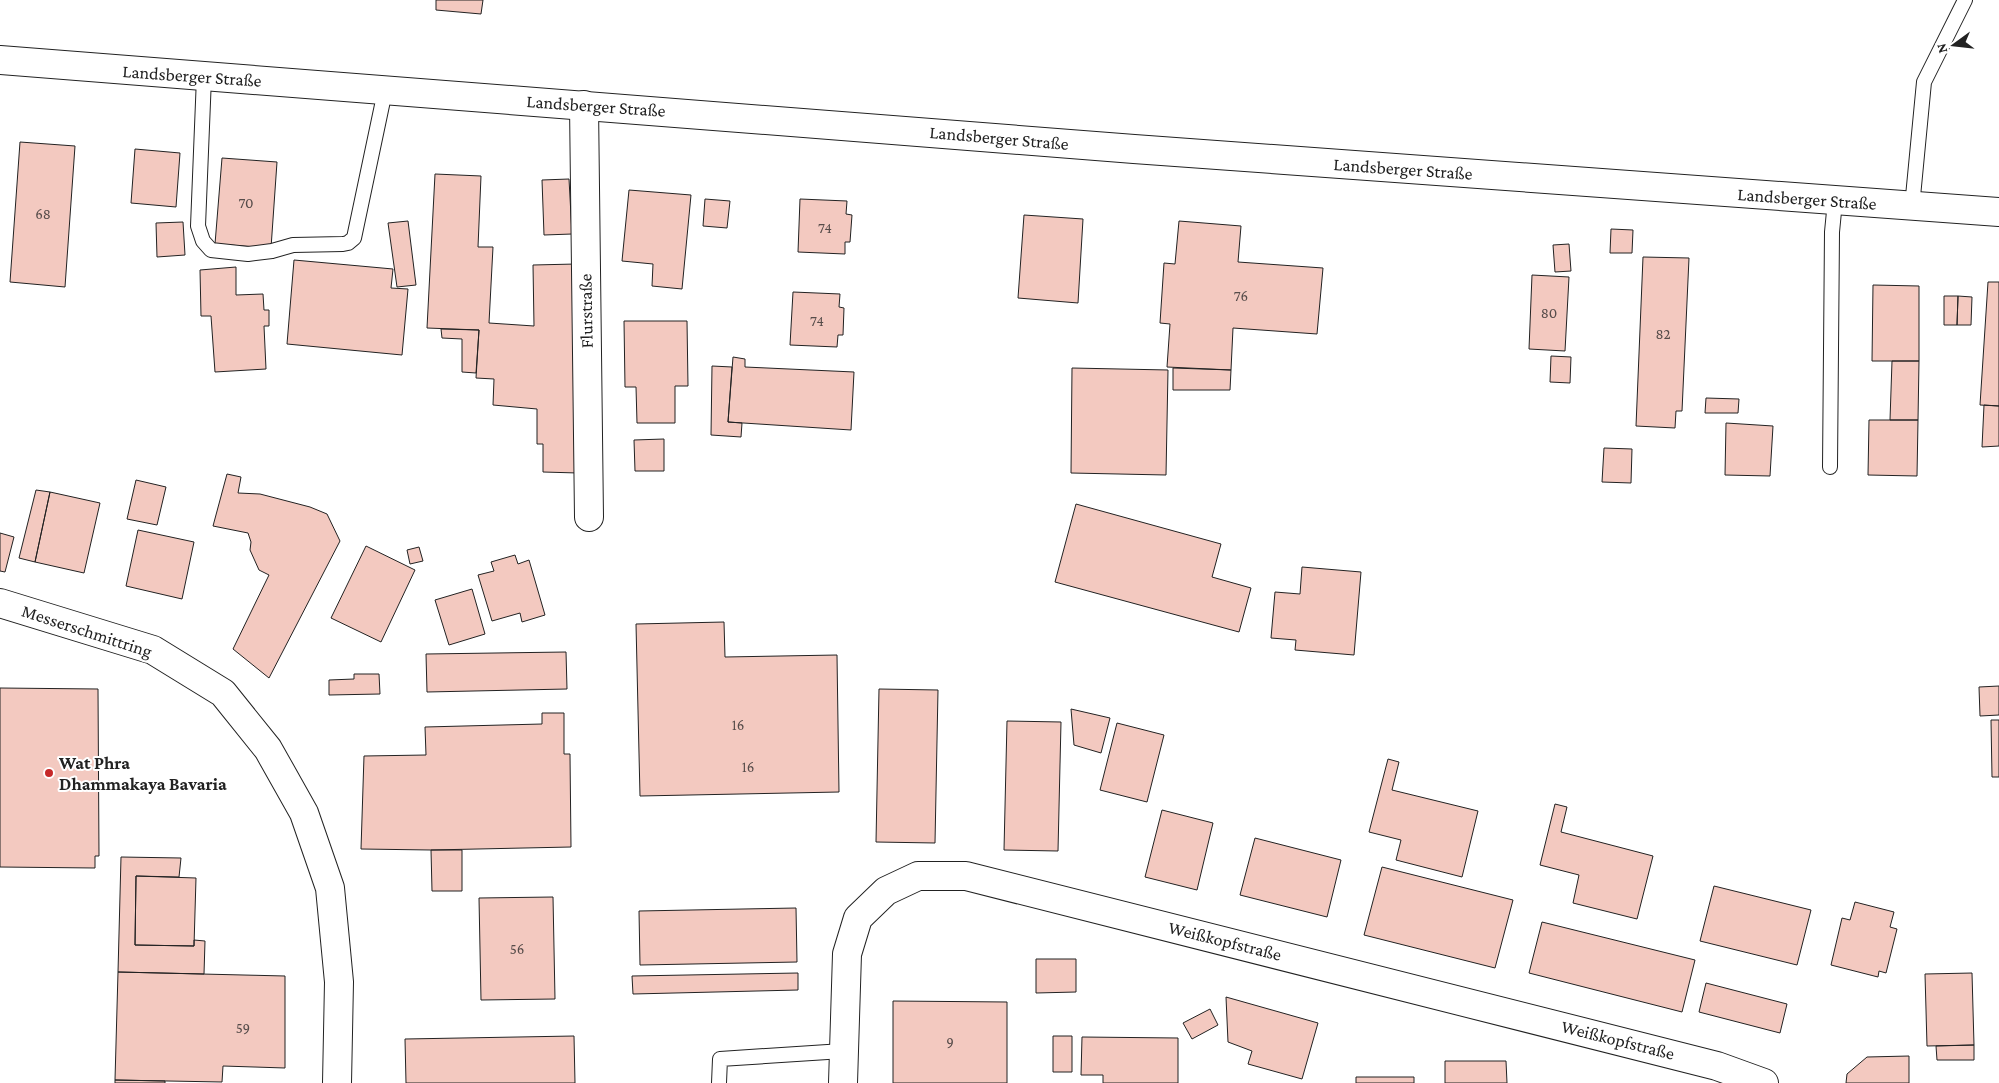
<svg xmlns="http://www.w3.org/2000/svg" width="1999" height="1083" font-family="'Crimson Pro',serif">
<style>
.building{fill:#f3c9c0;stroke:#222}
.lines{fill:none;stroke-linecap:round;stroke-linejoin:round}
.lane-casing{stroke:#222;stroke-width:16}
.street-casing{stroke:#222;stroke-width:30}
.secondary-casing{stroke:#222;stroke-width:30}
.lane{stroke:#fff;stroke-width:14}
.street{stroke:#fff;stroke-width:28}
.secondary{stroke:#fff;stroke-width:28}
.poi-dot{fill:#c62828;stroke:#fff;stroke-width:2}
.labels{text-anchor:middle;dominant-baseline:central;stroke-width:4;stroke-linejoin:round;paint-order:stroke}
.number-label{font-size:15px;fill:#564c4a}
.street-label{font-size:18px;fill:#222;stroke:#fff}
.poi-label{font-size:18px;font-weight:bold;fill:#222;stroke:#fff;text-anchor:start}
</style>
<rect width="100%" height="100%" fill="#fff"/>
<path class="building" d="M436,0H483L481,14L436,10Z
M20,142L75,146L65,287L10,282Z
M135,149L180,153L176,207L131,203Z
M222,158L277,162L271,248L215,244Z
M435,174L481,176L478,247H493L489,323L534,326L533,265L576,264L578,473L543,472V444H537V409L493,405L494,379L476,378L479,330L427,328Z
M569,179L572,234L544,235L542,180Z
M629,190L691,195L682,289L652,286L653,264L622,261Z
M705,199L730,201L727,228L703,226Z
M800,199L847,201L846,214L852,215L850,242H845V254L798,252Z
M1024,215L1083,219L1078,303L1018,298Z
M408,221L416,285L397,287L388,223Z
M1179,221L1241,226L1238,262L1323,268L1317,334L1233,328L1231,370L1167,367L1170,324L1160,323L1164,263L1175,264Z
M183,222L185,255L157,257L156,223Z
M1611,229L1633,230L1632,253H1610Z
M1569,244L1571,271L1555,272L1553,245Z
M1643,257L1689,258L1682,411H1676L1675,428L1636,426Z
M294,260L393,269L391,288L408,289L402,355L287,344Z
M236,267V295L263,294L264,310H269V326H264L266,369L215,372L211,316H201L200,270Z
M1532,275L1569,277L1565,351L1529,349Z
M1988,282H1999V406L1980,405Z
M1873,285L1919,286V361H1872Z
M793,292L840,294L839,307L844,308L843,335H838L837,347L790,345Z
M1944,296H1958L1957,325H1944Z
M1958,296L1972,297L1971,325H1957Z
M624,321H687L688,386H675V423H637L636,387H625Z
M441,329L479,330L476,373L462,372V339L442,338Z
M1551,356L1571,357L1570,383L1550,382Z
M733,357L745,359V367L854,372L851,430L728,422Z
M1892,361H1919L1918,420H1890Z
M712,366L732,367L728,422L742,423L741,437L711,435Z
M1072,368L1168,370L1166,475L1071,473Z
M1173,368L1231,370L1230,390H1173Z
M1706,398L1739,399L1738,413H1705Z
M1984,405L1999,406V446L1982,447Z
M1869,420H1918L1917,476L1868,475Z
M1726,423L1773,426L1770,476L1725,475Z
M664,439V471H635L634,440Z
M1604,448L1632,449L1631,483L1602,482Z
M227,474L241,477L238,493L260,494L310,507L327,514L340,541L269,678L233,649L269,575L259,570L250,550L251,542L248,533L213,526Z
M136,480L166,487L157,525L127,519Z
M36,490L50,492L35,562L19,558Z
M50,492L100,503L84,573L35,562Z
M1076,504L1221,544L1212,577L1251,588L1239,632L1055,582Z
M138,530L194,542L182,599L126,586Z
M0,533L14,537L5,572L0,571Z
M366,546L415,570L381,642L331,618Z
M419,547L423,561L410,564L407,550Z
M515,555L518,564L529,560L545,615L522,622L520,613L492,621L478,575L494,571L491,562Z
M1302,567L1361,572L1354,655L1295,650L1296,640L1271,638L1275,592L1300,594Z
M472,589L485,634L449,645L435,600Z
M724,622L725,657L837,655L839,792L640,796L636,624Z
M566,652L567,689L427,692L426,654Z
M354,674H379L380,694L329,695V680L354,679Z
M1999,686V715L1980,716L1979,687Z
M0,688L98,689L99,856H95V868L0,867Z
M879,689L938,690L935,843L876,842Z
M1071,709L1110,718L1101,753L1074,745Z
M542,713H564V754H570L571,847L431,850L361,849L364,756L426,755L425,727L542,724Z
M1991,720H1999V777H1992Z
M1007,721L1061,722L1058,851L1004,850Z
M1117,723L1164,735L1147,802L1100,790Z
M1388,759L1399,762L1392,790L1478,811L1462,877L1396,860L1401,840L1369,832Z
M1555,804L1567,807L1561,832L1653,856L1637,919L1573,903L1579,875L1540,865Z
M1162,810L1213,823L1197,890L1145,877Z
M1255,838L1341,860L1327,917L1240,895Z
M431,850H462V891H432Z
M121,857L181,858L179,877L136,876L135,945L194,946V940L205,941L204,974L118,972Z
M1382,867L1513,900L1495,968L1364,935Z
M136,876L196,878L194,946L135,945Z
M1714,886L1811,910L1797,965L1700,941Z
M553,897L555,999L481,1000L479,898Z
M1855,902L1894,912L1890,927L1897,929L1886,973L1879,971L1878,977L1831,965L1842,918L1850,920Z
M796,908L797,962L640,965L639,911Z
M1542,922L1695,960L1682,1012L1529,973Z
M1036,959H1076V992L1036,993Z
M118,972L285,976V1068L223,1066L222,1082L115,1080Z
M798,973V990L633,994L632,976Z
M1972,973L1974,1045L1927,1046L1925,974Z
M1706,983L1787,1004L1780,1033L1699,1012Z
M1226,997L1318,1023L1302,1079L1248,1064L1252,1051L1228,1042Z
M893,1001L1007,1002V1083H893Z
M1210,1009L1218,1025L1192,1039L1183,1023Z
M574,1036L575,1083H406L405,1039Z
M1053,1036H1072V1072H1053Z
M1082,1037L1178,1038V1083H1103V1075H1081Z
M1974,1045V1060H1937L1936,1046Z
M1909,1056V1083H1846L1847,1074L1867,1057Z
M1445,1061H1506L1507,1083H1445Z
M1356,1077H1414V1083H1356Z
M115,1080L165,1081V1083H115Z"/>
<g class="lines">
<defs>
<path id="lane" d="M204,77L198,226L203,241L211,250L248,254L272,251L293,245L343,244L348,243L354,238L385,91
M1912,207L1924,82L1965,0
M1830,467L1832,232L1835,201
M719,1083L720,1059L843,1051"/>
<path id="street" d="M584,105L589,517
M0,603L153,650L223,693L268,749L304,813L330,888L339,982L337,1083
M843,1083L847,954L858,918L886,891L918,876H966L1717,1066L1764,1083"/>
<path id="secondary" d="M0,60L1134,149L1999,212"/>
</defs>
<use href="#lane" class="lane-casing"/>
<use href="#street" class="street-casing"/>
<use href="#secondary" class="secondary-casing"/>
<use href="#lane" class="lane"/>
<use href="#street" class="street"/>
<use href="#secondary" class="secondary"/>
</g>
<circle class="poi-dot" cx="49" cy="773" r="5"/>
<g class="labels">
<g class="number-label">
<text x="246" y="203">70</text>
<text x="43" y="214">68</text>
<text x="825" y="228">74</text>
<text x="1241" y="296">76</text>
<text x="1549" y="313">80</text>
<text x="817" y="321">74</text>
<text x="1663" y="334">82</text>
<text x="738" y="725">16</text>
<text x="748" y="767">16</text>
<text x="517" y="949">56</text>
<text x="243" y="1028">59</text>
<text x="950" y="1042">9</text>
</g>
<g class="street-label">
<text transform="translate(192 76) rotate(4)">Landsberger Straße</text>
<text transform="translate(596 106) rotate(4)">Landsberger Straße</text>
<text transform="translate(999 138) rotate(5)">Landsberger Straße</text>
<text transform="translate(1403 169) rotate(4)">Landsberger Straße</text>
<text transform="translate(1807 199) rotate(4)">Landsberger Straße</text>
<text transform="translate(586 311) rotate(-91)">Flurstraße</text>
<text transform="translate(87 631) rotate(18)">Messerschmittring</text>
<text transform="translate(1225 941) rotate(14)">Weißkopfstraße</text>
<text transform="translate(1618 1040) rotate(14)">Weißkopfstraße</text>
</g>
<g class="poi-label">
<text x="59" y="763">Wat Phra<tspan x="59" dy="21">Dhammakaya Bavaria</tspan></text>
</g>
</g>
<g transform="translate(1954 45) rotate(255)" stroke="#ffffff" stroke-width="4" paint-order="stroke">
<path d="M0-4L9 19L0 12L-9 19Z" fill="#222222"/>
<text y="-8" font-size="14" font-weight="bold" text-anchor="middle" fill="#222222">N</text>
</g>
</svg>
